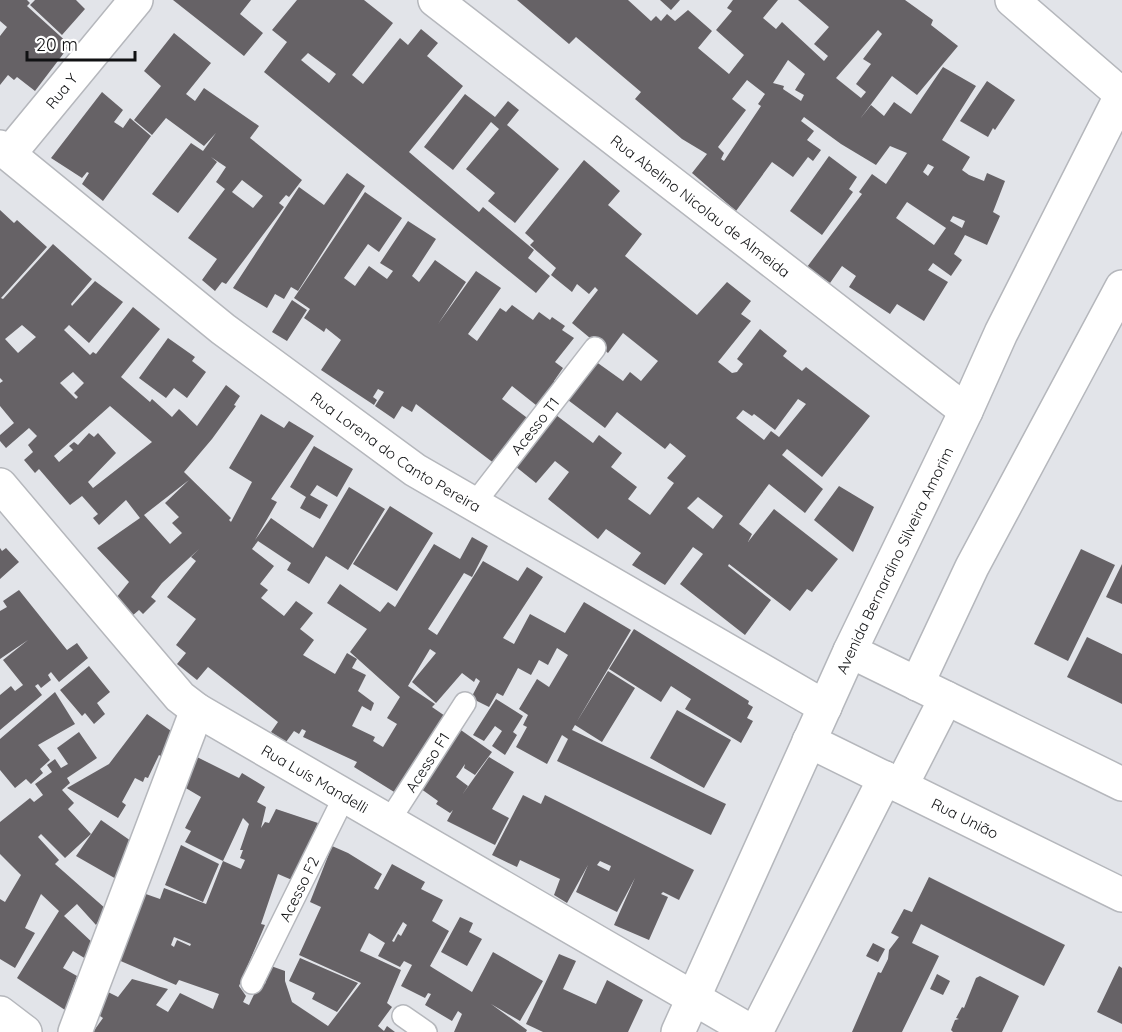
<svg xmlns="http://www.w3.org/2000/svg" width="1122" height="1032" font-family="Quicksand,sans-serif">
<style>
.building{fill:#666266;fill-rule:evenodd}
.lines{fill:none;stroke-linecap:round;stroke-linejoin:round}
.lane-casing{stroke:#b5b7bc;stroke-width:24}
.street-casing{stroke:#b5b7bc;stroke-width:36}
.secondary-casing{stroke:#b5b7bc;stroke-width:36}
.lane{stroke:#fff;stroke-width:21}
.street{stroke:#fff;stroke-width:33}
.secondary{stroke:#fff;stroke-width:33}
.labels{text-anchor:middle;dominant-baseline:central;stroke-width:4.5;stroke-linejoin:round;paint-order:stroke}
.street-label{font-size:15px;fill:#101113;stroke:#fff}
</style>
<rect width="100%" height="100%" fill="#e2e4e9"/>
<path class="building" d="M0,0H27L30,3L27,6L70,45L35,91L17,77L14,80L8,75L0,85V36L7,27L0,21Z
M35,0H76L85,9L62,35L30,5Z
M173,0H251L240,14L263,33L244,56Z
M297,0H364L393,23L352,75L363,84L400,38L408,45L421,29L438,43L427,56L463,86L409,152L479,212L483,207L534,250L528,258L550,276L536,293L264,72L287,42L272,30ZM308,53L336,74L329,83L301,60Z
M517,0H628L651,21L656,16L661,21L667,14L675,21L688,10L712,31L698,48L729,74L744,55L716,30L732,11L727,8L733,0H778L763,18L776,29L782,22L824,61L828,56L814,44L829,27L798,0H905L933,20L931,25L958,46L917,95L892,76L860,119L871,105L884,116L894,102L911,114L943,67L976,86L942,140L970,157L962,170L969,175L984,181L987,173L1005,181L993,212L1000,216L987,245L965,235L954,254L962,260L951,276L933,263L928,270L948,282L924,321L897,304L890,314L849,287L856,276L842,266L830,283L807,267L862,194L859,192L872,174L886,184L907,153L890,146L876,165L841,144L804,117L801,121L814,131L807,140L821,150L813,161L808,157L793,177L772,162L736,211L692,173L707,154L682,139L635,99L641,92L576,37L569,44ZM878,30L882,34L863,59L871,64L856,84L866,92L861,98L836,78ZM788,60L805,74L795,90L804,95L801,101L783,89L784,86L773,83ZM747,80L765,94L758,104L761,106L724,161L721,159L724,153L718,147L746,110L732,99ZM928,164L934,167L928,176L923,172ZM907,202L946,228L934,245L896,218ZM953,216L965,221L962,228L950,221Z
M660,0H680L671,10Z
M174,33L211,63L186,94L195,101L204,88L259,126L250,138L302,180L289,197L286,195L279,203L284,207L226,284L222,282L215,291L202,280L217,259L188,238L225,189L216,182L226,167L211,157L217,162L178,213L152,194L191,143L203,151L216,133L204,146L166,118L152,135L134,120L161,86L144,71ZM242,180L263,196L253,208L232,192Z
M987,81L1015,100L995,130L993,128L988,137L960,121Z
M102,92L123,110L114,122L123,128L130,118L151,136L103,201L82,184L89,173L87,172L82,178L51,158Z
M465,94L495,117L508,101L519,110L507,125L559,169L515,223L488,201L495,193L466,169L499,129L491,122L453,170L424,147Z
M829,156L857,177L849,189L853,192L822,235L790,211Z
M584,160L620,191L608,205L642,234L625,256L697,315L727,282L751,301L741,314L751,321L718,362L732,373L737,372L743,364L737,359L760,329L787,351L783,356L802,371L806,367L870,416L822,477L787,449L782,455L823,489L805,513L769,484L739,524L752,534L748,542L774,509L838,559L812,592L807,589L790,611L729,564L728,566L771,600L745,635L680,584L703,554L693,547L665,585L632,565L641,553L606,529L598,539L548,499L569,472L555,461L536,483L510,462L552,412L593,443L599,435L622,453L611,467L637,487L628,499L650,515L674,483L667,478L686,456L670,443L665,449L617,412L605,428L564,397L595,361L623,381L630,372L641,381L658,361L623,333L608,353L572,323L598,290L595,287L589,294L577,284L572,292L551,275L556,268L530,245L534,241L525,233ZM798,399L806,404L779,437L771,431L764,440L736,418L743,410L752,416L754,414L775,430ZM698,497L723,516L713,529L687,508Z
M347,173L365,186L298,291L291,287L284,299L275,294L267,308L233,288L299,187L324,205Z
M365,192L402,218L379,252L368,244L344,278L355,286L369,266L387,279L393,271L380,263L408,221L436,239L412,276L419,282L435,260L466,282L438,324L476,271L501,288L468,334L477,341L500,308L506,312L512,305L533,320L539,312L550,320L552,317L565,326L562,330L574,338L555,362L563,368L554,381L560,386L541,409L512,386L502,399L530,420L495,464L416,404L412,412L402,406L394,419L375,406L384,392L378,389L373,397L377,400L374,405L321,370L341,340L326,328L324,332L304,318L310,309L294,298Z
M0,210L14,223L17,220L47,247L1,298L3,299L53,244L92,279L71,304L72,306L95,281L123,302L89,343L69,325L64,330L90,355L93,352L96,354L133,307L160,329L121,377L150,402L152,399L172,417L179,409L197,426L226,385L240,396L234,405L236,406L212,439L184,472L231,518L229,520L231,522L252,482L229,468L261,414L284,428L289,421L314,436L271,499L277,502L255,540L271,518L313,548L349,487L385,509L348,570L326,556L309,584L287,570L291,563L258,541L252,549L274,566L260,584L268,590L261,598L284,616L296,601L313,613L300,629L314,640L303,655L335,674L347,653L357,659L352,668L366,675L358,691L374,703L371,711L362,706L352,726L375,737L373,741L383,747L397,724L387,718L400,697L350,652L367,629L327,603L340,584L380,612L388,602L395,607L434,544L460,559L472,537L488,546L472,577L464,573L428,629L437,635L483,561L518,581L527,567L543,577L503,638L514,644L530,614L565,633L584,602L631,630L576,723L608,671L635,688L602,742L575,725L572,730L726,804L711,835L557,761L568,739L562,735L547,764L516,747L527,727L523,725L528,715L519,709L537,679L549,687L568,655L557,648L548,665L539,660L531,675L518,668L503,696L497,693L489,707L471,698L480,681L476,678L474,682L462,673L436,703L412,682L436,653L430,649L408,686L435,704L432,707L448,718L399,795L354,767L357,762L303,737L306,731L302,729L299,734L294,731L286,742L271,732L278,722L208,667L197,680L177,664L186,653L176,645L196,619L167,597L196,561L191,557L199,549L162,583L151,597L156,601L143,614L139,610L132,616L116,598L129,582L97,548L140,518L126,500L99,525L93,518L98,514L82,496L70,505L39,469L35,473L24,460L33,452L28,445L37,436L29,428L6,448L0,441V435L14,423L0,406V383L3,381L0,378ZM22,325L36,337L18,353L5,339ZM73,372L84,383L74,393L78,397L76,399L60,383ZM110,406L152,442L93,488L88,482L116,453L98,433L94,437L89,433L78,445L74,442L69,446L73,450L59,462L54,456ZM189,480L165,503L179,517L172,523L182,533L170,544L144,515Z
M292,300L307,310L287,341L272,332Z
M168,338L195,357L192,361L206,372L187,398L174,388L166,398L139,378Z
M314,446L353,469L337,497L317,485L310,495L328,505L320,519L300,508L306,497L290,487Z
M839,486L874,507L853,552L814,520Z
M390,506L433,533L397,591L353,564Z
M0,548L2,551L6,548L19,562L0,579Z
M1081,549L1115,565L1068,661L1034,644Z
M1122,564V604L1106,597Z
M19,590L67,650L77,643L88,658L59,682L51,672L48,675L51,680L41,688L38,684L35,686L42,695L0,730V695L11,686L15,691L23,685L3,660L28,640L0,659V611L7,607L3,601Z
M634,629L749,701L748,704L753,707L747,718L753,721L741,743L685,709L691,699L671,686L661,702L609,669Z
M1087,637L1122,654V704L1067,677Z
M89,666L110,692L97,703L105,714L94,724L85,713L82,716L60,690Z
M55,692L75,724L38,745L50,760L40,769L43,773L31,784L26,779L15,788L0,770V739Z
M496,699L523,716L513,732L517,735L505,755L492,746L502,731L495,726L484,741L473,735Z
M677,710L731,740L704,788L650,758Z
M147,714L174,733L164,758L159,755L148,778L145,777L143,782L135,778L122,802L126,805L118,818L67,788L109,764Z
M458,728L492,752L475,775L464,768L465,764L456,777L468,786L462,795L489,757L514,772L492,809L509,818L495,845L447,821L453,810L450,813L436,804L438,801L417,786Z
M79,732L97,758L67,778L70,783L62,790L74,803L68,809L91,834L65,858L41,834L38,837L59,860L55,864L106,909L96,925L77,904L64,916L94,944L86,959L73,951L63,968L77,976L65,1010L17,978L59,911L41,894L25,928L35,933L15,968L0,959V899L5,902L21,875L0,854V822L30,798L34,802L43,795L35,784L52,772L47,765L55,759L61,768L68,764L57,748Z
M197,757L239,778L242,773L265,787L257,802L266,807L261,828L265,822L269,823L276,809L318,823L292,880L278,874L277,877L261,924L265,925L239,986L246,996L243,1002L249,1005L260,982L265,984L271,966L285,971V981L292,1002L328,1026L361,983L299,955L321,907L310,902L332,846L348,853L382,874L374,888L378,890L392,864L425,882L421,889L443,900L432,921L449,931L430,966L433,968L472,992L493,952L543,981L520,1021L491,1004L527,1030L526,1032H454L462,1014L458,1011L452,1021L425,1005L431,994L428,993L425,998L401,986L412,965L404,961L400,967L378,956L385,943L369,933L360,951L401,970L387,1003L392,1007L378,1026L384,1031L387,1026L395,1032H93L103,1018L97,1014L108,992L118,997L132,979L168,989L156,1005L168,1012L180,993L213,1009L219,994L179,980L176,985L116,959L143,893L160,899L164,888L206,904L223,861L241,869L245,860L240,858L243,850H240L249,824L243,818L223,861L185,842L191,831L185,828L201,797L184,787ZM403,922L407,925L401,936L398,934L394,942L392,941ZM174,937L191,944L190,946L177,940L174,947L171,945Z
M523,795L541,804L545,795L694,870L679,900L663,892L661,894L668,897L649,940L614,925L635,878L617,912L576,892L588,865L567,903L554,895L560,879L520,860L517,867L492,855ZM600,861L611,866L609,871L597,865Z
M101,820L131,841L118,880L76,856Z
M181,845L219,864L203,902L165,885Z
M929,877L1065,945L1044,986L921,924L912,943L939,956L902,1032H852L878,972L881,973L888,959L889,950L899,937L891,933L904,909L912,912Z
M460,917L473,923L469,932L482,939L467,966L441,952Z
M873,943L885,949L878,962L866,956Z
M559,954L576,961L563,989L596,1004L607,980L643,1000L628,1032H543L526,1024Z
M300,958L358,983L337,1012L312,999L315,993L289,981Z
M1119,966L1122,968V1024L1097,1012Z
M937,974L950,981L943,995L930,989Z
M980,976L1019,996L1002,1032H953L951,1030L955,1020L959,1019L956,1018L962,1007L964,1008L976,978Z"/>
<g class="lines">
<defs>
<g id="lane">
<path id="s1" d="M474,504L595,348"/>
<path id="s2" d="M389,821L465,703"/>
<path id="s3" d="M252,983L345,795"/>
<path d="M403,1016L426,1032"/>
</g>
<g id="street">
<path id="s4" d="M435,0L966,411"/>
<path id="s5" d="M0,147L223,329L415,470L825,707"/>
<path id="s6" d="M9,154L136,0"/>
<path id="s7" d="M0,485L180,697L197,710L752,1032"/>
<path d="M850,651L1122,784"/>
<path d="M917,684L972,567L1122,287"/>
<path id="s8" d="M809,741L1122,895"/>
<path d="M901,786L946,698"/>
<path d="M0,1013L25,1032"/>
<path d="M75,1032L197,710"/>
<path d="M756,1032L885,778"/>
</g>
<g id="secondary">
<path d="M1012,0L1122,95"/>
<path id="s9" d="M678,1032L850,651L966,411L1001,333L1122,94"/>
</g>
</defs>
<use href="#lane" class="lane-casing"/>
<use href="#street" class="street-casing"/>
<use href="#secondary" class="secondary-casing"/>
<use href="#lane" class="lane"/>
<use href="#street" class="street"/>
<use href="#secondary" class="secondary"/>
</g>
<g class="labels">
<g class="street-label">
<text stroke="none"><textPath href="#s6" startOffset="82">Rua Y</textPath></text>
<text stroke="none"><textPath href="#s4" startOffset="336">Rua Abelino Nicolau de Almeida</textPath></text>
<text stroke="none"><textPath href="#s1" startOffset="99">Acesso T1</textPath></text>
<text stroke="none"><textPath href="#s5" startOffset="500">Rua Lorena do Canto Pereira</textPath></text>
<text stroke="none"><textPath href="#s9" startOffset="519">Avenida Bernardino Silveira Amorim</textPath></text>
<text stroke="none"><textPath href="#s2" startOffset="70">Acesso F1</textPath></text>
<text stroke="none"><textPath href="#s7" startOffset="436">Rua Luís Mandelli</textPath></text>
<text stroke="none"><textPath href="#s8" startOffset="174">Rua União</textPath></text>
<text stroke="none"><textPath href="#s3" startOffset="105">Acesso F2</textPath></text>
</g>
</g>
<path d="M27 51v9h108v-9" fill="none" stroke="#101113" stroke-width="3"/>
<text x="36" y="51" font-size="18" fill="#101113" stroke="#ffffff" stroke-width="4.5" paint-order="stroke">20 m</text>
</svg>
